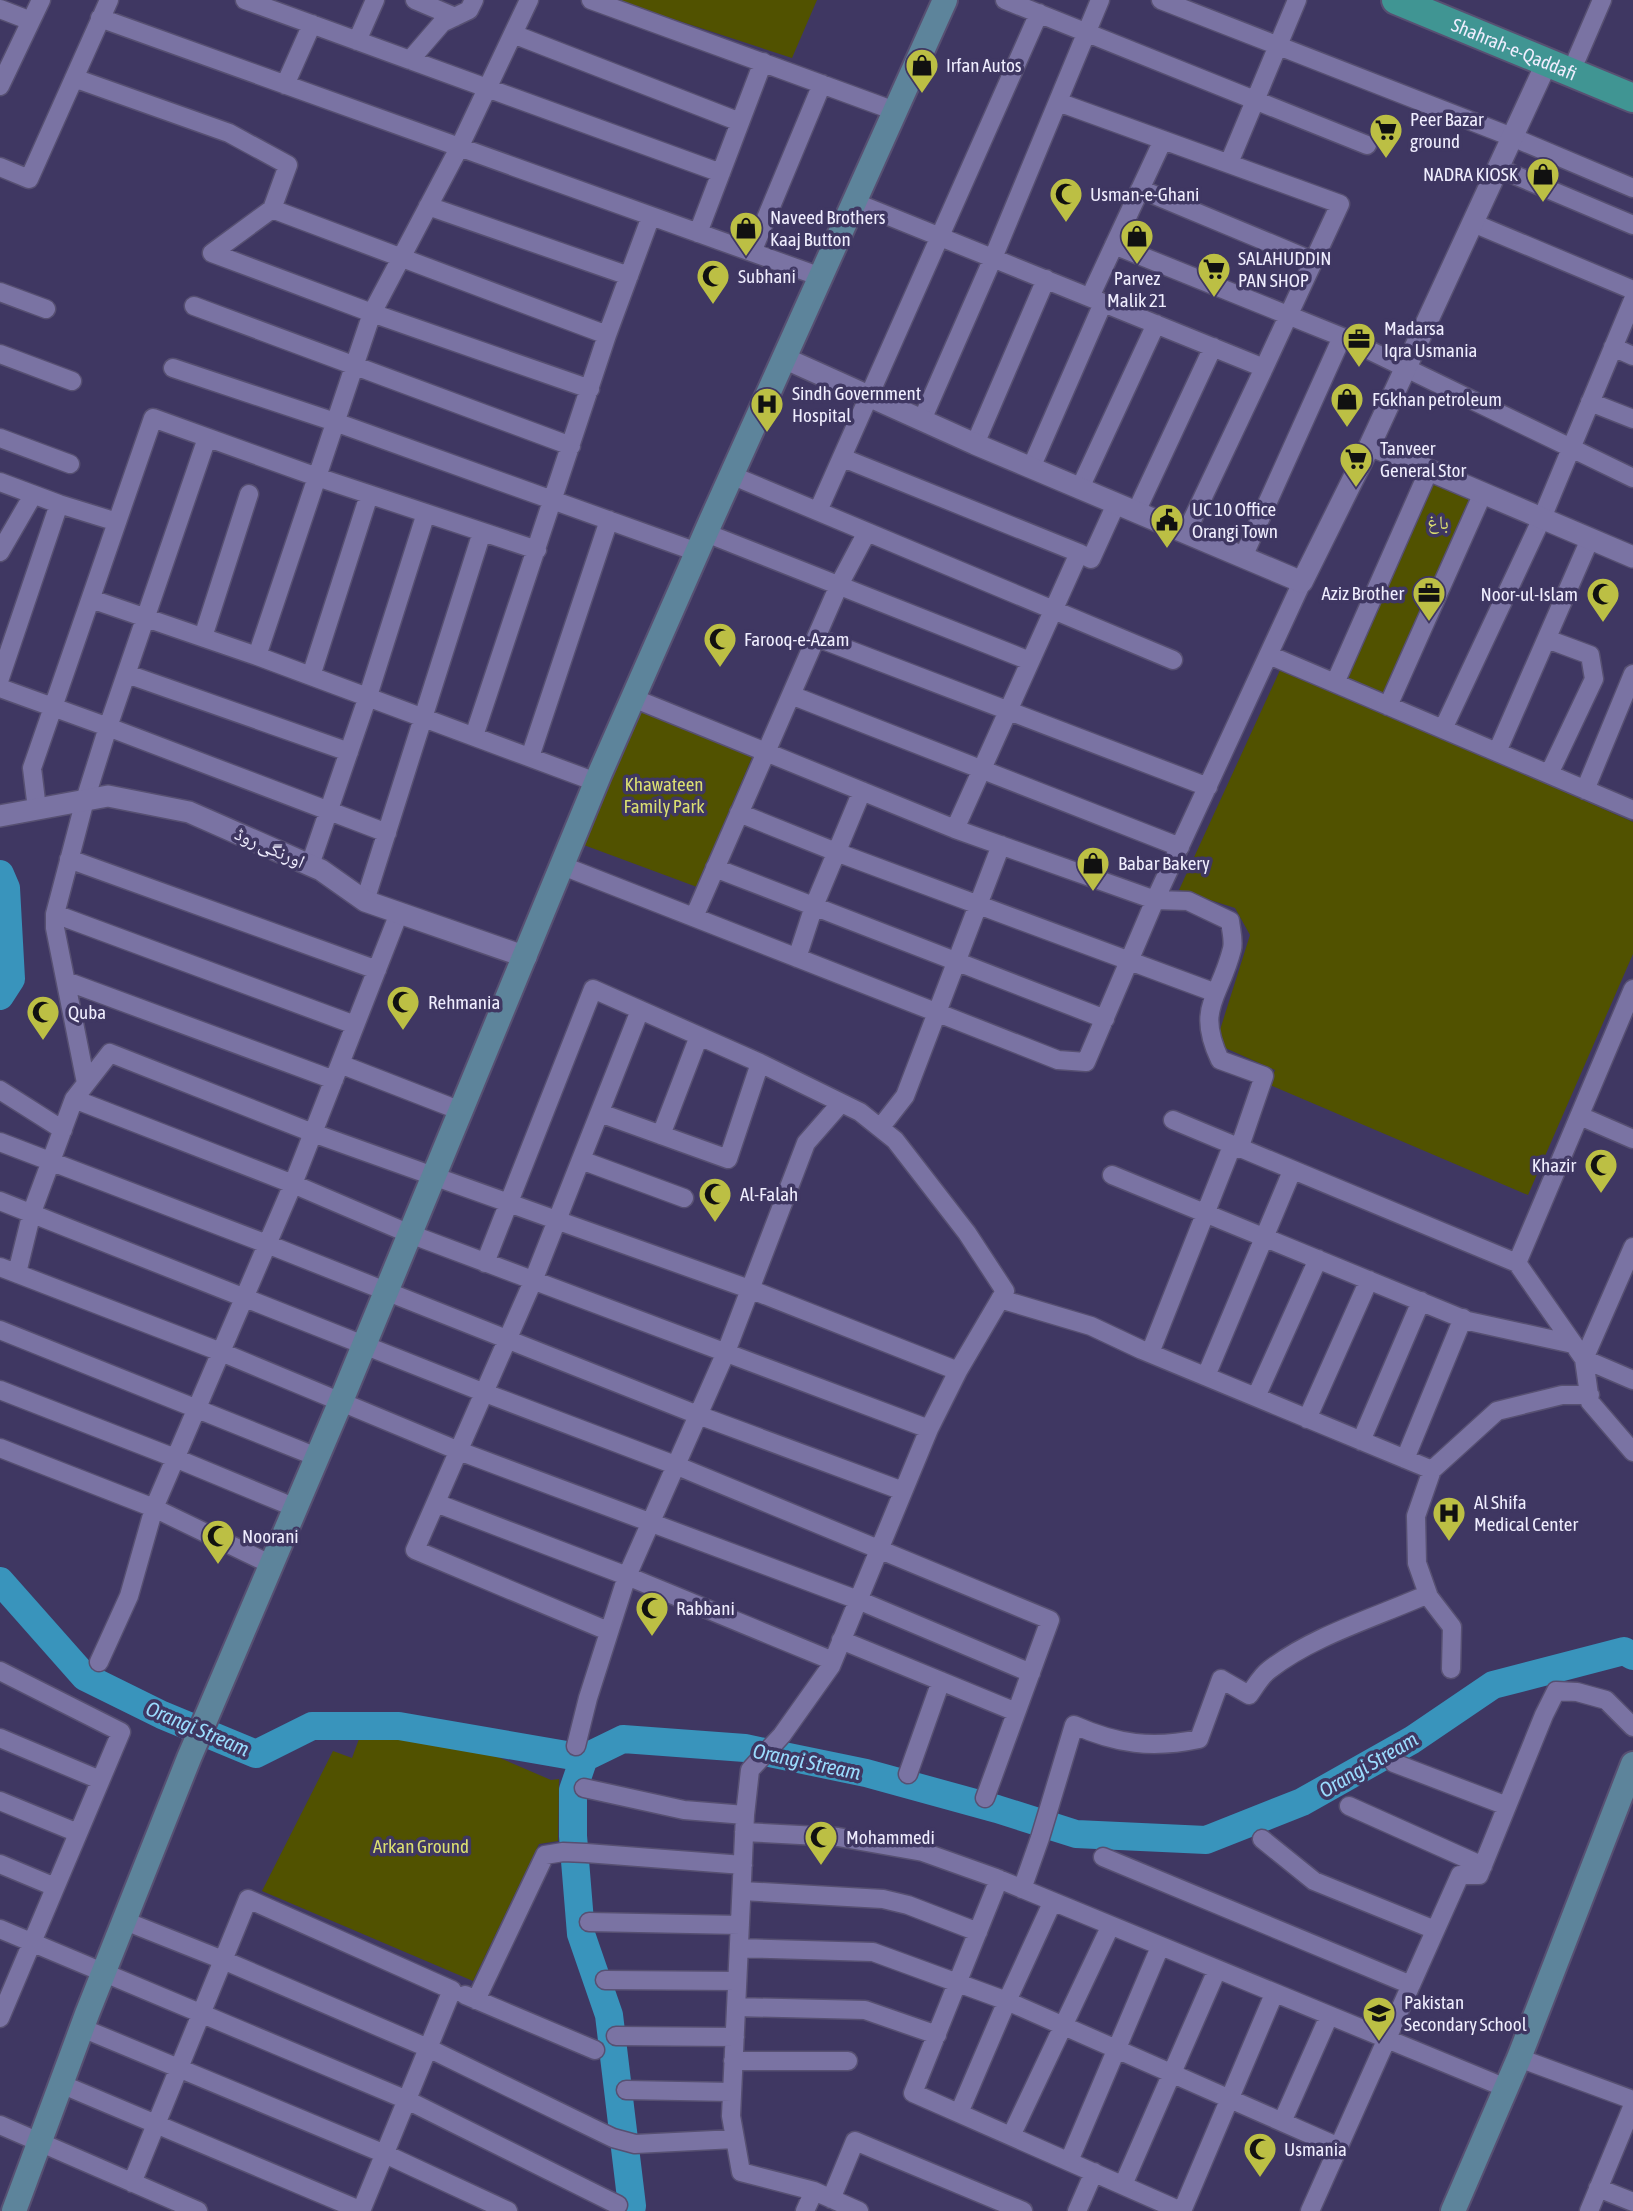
<svg xmlns="http://www.w3.org/2000/svg" width="1633" height="2211" font-family="'Asap Condensed','Noto Naskh Arabic',sans-serif">
<style>
.green{fill:#515200}
.lines{fill:none;stroke-linecap:round;stroke-linejoin:round}
.river{stroke:#3994bc;stroke-width:28}
.minor-casing{stroke:#575072;stroke-width:21}
.tertiary-casing{stroke:#575072;stroke-width:24}
.secondary-casing{stroke:#575072;stroke-width:28}
.primary-casing{stroke:#575072;stroke-width:32}
.minor{stroke:#7a73a3;stroke-width:18}
.tertiary{stroke:#7a73a3;stroke-width:21}
.secondary{stroke:#5d849b;stroke-width:24}
.primary{stroke:#409593;stroke-width:28}
.labels{text-anchor:middle;dominant-baseline:central;stroke-width:7;stroke-linejoin:round;paint-order:stroke}
.street-label{font-size:19px;fill:#efedfe;stroke:#3f3762}
.poi-label{font-size:19px;fill:#efedfe;stroke:#3f3762;text-anchor:start}
.park-label{font-size:19px;fill:#dbdf71;stroke:#3f3762}
.water-label{font-size:21px;font-style:italic;fill:#9adbfd;stroke:#3f3762}
</style>
<rect width="100%" height="100%" fill="#3f3762"/>
<path class="green" d="M615,0H817L792,58Z
M1429,470L1483,493L1388,706L1335,683Z
M1281,668L1633,822V954L1528,1195L1270,1085L1275,1070L1223,1047L1219,1033L1250,935L1235,908L1179,890Z
M633,698L756,748L697,887L573,841Z
M382,1736L457,1746L500,1758L551,1780L559,1779L558,1841L539,1844L473,1981L262,1891L333,1751L352,1758L359,1739Z"/>
<g class="lines">
<path class="river" d="M0,874L6,888L11,979L0,996
M0,1581L85,1677L162,1715L256,1754L312,1726H399L584,1758L623,1739L745,1748L866,1773L997,1809L1076,1834L1206,1840L1302,1802L1412,1740L1493,1685L1624,1651L1633,1656
M584,1758L573,1790V1836L581,1934L609,2015L632,2206L631,2211"/>
<defs>
<path id="minor" d="M245,0L721,173
M415,0L455,17
M591,0L895,111
M1005,0L1367,145
M1161,0L1512,137L1633,188
M0,9L31,21
M100,18L821,277
M513,34L740,122
M357,41L375,0
M1577,58L1602,0
M410,60L442,23L469,10L474,0
M74,78L229,133L288,165L272,209
M285,85L312,24
M0,86L41,0
M1058,102L1340,204L1264,368
M1229,163L1297,0
M0,167L29,179L109,0
M1498,168L1633,225
M1140,189L1313,261
M854,202L1264,368L1186,533
M428,206L629,276
M1473,223L1633,290
M698,233L763,62
M1114,245L1342,337L1633,478
M752,252L822,84
M212,253L272,209L607,335
M212,253L372,313L590,389
M0,292L46,309
M1090,297L1163,140
M194,306L571,446
M1613,347L1633,356
M0,354L72,381
M173,368L335,422L697,552
M1590,402L1633,419
M922,420L993,258L1100,0
M0,438L70,464
M975,444L1046,279
M843,458L1079,553
M1031,468L1103,303
M731,475L1173,660
M0,482L59,504
M1080,488L1156,324
M818,511L1039,13
M1136,512L1213,347
M706,533L1030,661
M0,552L33,495
M1243,557L1342,337
M91,599L257,656L596,782
M203,637L249,494
M818,638L1208,787
M1547,639L1590,655L1594,679L1549,774
M1269,655L1633,810
M257,656L372,313L459,148L529,0
M127,674L349,752
M311,676L369,495
M0,678L59,504L117,522
M1335,683L1429,470
M0,688L108,727L387,833
M791,695L1180,847
M633,698L955,829L1155,900L1188,901L1230,921C1231,930 1234,941 1232,949C1220,998 1195,1007 1220,1060L1264,1076L1239,1149
M1388,706L1483,493
M1443,729L1542,518L1633,300
M474,736L607,335L651,216
M1497,752L1590,539
M530,757L609,520
M1585,790L1633,674
M37,809L32,768L153,418L317,477L537,550
M739,813L836,852L1216,993
M955,829L1079,553L1091,559L1116,504
M69,859L377,970
M310,865L368,696L426,513
M563,866L1058,1060L1086,1062L1155,900L1302,582
M715,868L1105,1019
M365,901L482,532
M55,914L355,1025
M694,917L839,585L867,532
M797,958L814,906L862,791
M66,981L334,1080
M1633,989L1517,1263L1584,1359L1590,1402L1633,1452
M340,1064L461,1111
M86,1083L55,928V914L85,800L108,727L207,438
M0,1090L63,1130
M74,1099L110,1053L313,1133L752,1290L958,1371
M600,1113L728,1159L760,1063
M1580,1116L1633,1139
M1173,1120L1517,1263
M880,1128L905,1096L1001,845
M661,1135L699,1036
M0,1142L267,1244L698,1415L903,1491
M581,1160L684,1198
M1112,1175L1468,1321L1573,1344
M0,1201L485,1393L675,1465L1050,1620L985,1798
M1633,1247L1584,1359L1633,1380
M485,1263L593,989L760,1063L860,1112L895,1140L967,1233L1005,1291L958,1371L929,1429L831,1666L782,1735L750,1770L745,1815L731,2116L741,2172L814,2191L859,2211
M0,1267L221,1352L459,1451L858,1600L1031,1673
M17,1273L32,1212L74,1099L293,1184L410,1234L929,1429
M1000,1299L1091,1326L1142,1350L1432,1470
M0,1330L317,1457
M1150,1353L1232,1146
M1206,1376L1292,1171
M0,1390L175,1458L296,1508
M1256,1397L1318,1259
M1307,1419L1369,1280
M1361,1441L1421,1301
M0,1448L154,1508L272,1565
M1405,1459L1463,1318
M436,1503L627,1576L833,1661
M608,1631L415,1550L533,1281L640,1010
M841,1640L1016,1712
M99,1662L129,1596L154,1508L293,1184L399,913
M1451,1669L1452,1627L1429,1597L1417,1563L1416,1516L1432,1470L1497,1411L1562,1395H1590
M0,1671L121,1732L0,2018
M0,1738L100,1780
M576,1746L588,1698L627,1576L726,1352L806,1143L841,1103
M1394,1763L1507,1806
M908,1774L941,1681
M584,1788L684,1810L745,1815
M0,1801L78,1833
M1349,1806L1483,1866
M744,1832L838,1837L923,1852L996,1878L1506,2088
M1262,1839L1314,1881L1435,1930
M1103,1857L1411,1985
M0,1864L55,1887
M999,1879L913,2093L1181,2211
M1022,1889L1040,1838L1074,1725C1117,1744 1152,1749 1199,1739L1221,1679L1249,1695C1255,1687 1261,1676 1269,1670C1314,1635 1377,1617 1428,1594
M742,1891L883,1899L908,1905L978,1932
M125,1921L223,1960L428,2048L613,2138L635,2144L735,2139
M589,1922L740,1925
M0,1929L407,2100L618,2205
M739,1948L873,1952L1007,2001L1339,2147
M605,1980L737,1981
M465,1995L595,2050
M476,2000L545,1855L563,1852L586,1853L743,1865
M736,2007L865,2010L937,2035
M82,2028L385,2154L508,2211
M616,2036L735,2037
M1519,2058L1633,2100
M733,2061H848
M61,2084L362,2211
M626,2090L732,2092
M959,2113L1007,2001L1052,1903
M1282,2122L1329,2016
M0,2125L198,2211
M1011,2136L1110,1927
M1069,2161L1160,1947
M132,2183L248,1899L452,1990L361,2211
M1123,2185L1217,1970
M1598,2188L1633,2202
M831,2199L855,2141L1023,2211
M805,2211L814,2191
M1077,2211L1094,2172
M1182,2211L1274,1994
M1310,2211L1460,1875H1479L1544,1715L1556,1691L1577,1692L1606,1700L1633,1727
M1589,2211L1633,2105"/>
<path id="tertiary" d="M784,358L975,444L1302,582L1370,445L1547,62
M1370,445L1633,557
M0,816L108,796L189,812L321,870L365,901L526,957"/>
<path id="secondary" d="M14,2211L87,2014L189,1758L341,1401L600,773L710,523L945,0
M1453,2211L1519,2058L1633,1764"/>
<g id="primary">
<path id="s1" d="M1396,0L1633,98"/>
</g>
</defs>
<use href="#minor" class="minor-casing"/>
<use href="#tertiary" class="tertiary-casing"/>
<use href="#secondary" class="secondary-casing"/>
<use href="#primary" class="primary-casing"/>
<use href="#minor" class="minor"/>
<use href="#tertiary" class="tertiary"/>
<use href="#secondary" class="secondary"/>
<use href="#primary" class="primary"/>
</g>
<defs>
<symbol id="shop-pin" viewBox="-11 -11 22 30"><path d="M0 17L-7.5 6A9.5 9.5 0 1 1 7.5 6Z" fill="#bcbf44" stroke="#3f3762"/><path d="M-5-2.5h2.3a2.7 3.5 0 0 1 5.4 0H5L5.5 6h-11ZM-1.5-2.5h3a1.5 2.3 0 0 0-3 0Z" fill="#111"/></symbol>
<symbol id="supermarket-pin" viewBox="-11 -11 22 30"><path d="M0 17L-7.5 6A9.5 9.5 0 1 1 7.5 6Z" fill="#bcbf44" stroke="#3f3762"/><path d="M-6-5.5h2.5l.6 2H6L4.5 2H-2.5L-4.4-4H-6ZM-1.5 3.2a1.3 1.3 0 1 0 .1 0ZM3 3.2a1.3 1.3 0 1 0 .1 0Z" fill="#111"/></symbol>
<symbol id="mosque-pin" viewBox="-11 -11 22 30"><path d="M0 17L-7.5 6A9.5 9.5 0 1 1 7.5 6Z" fill="#bcbf44" stroke="#3f3762"/><path d="M3.5-4.9A6 6 0 1 0 3.5 4.9A5 5 0 1 1 3.5-4.9Z" fill="#111"/></symbol>
<symbol id="office-pin" viewBox="-11 -11 22 30"><path d="M0 17L-7.5 6A9.5 9.5 0 1 1 7.5 6Z" fill="#bcbf44" stroke="#3f3762"/><path d="M-6-3h4V-5.5h4V-3h4V5H-6ZM-1-4.5V-3h2v-1.5ZM-6 0V1H6V0Z" fill="#111"/></symbol>
<symbol id="hospital-pin" viewBox="-11 -11 22 30"><path d="M0 17L-7.5 6A9.5 9.5 0 1 1 7.5 6Z" fill="#bcbf44" stroke="#3f3762"/><path d="M-5-5h3v3.5h4V-5h3V5h-3V1.5h-4V5h-3Z" fill="#111"/></symbol>
<symbol id="civic-pin" viewBox="-11 -11 22 30"><path d="M0 17L-7.5 6A9.5 9.5 0 1 1 7.5 6Z" fill="#bcbf44" stroke="#3f3762"/><path d="M-.6-6.5H3V-4.5H.6V-3L4-1V1h2V6H-6V1h2V-1L-.6-3ZM-1.2 2.5V6h2.4V2.5Z" fill="#111"/></symbol>
<symbol id="school-pin" viewBox="-11 -11 22 30"><path d="M0 17L-7.5 6A9.5 9.5 0 1 1 7.5 6Z" fill="#bcbf44" stroke="#3f3762"/><path d="M0-5L7-2L0 1L-7-2ZM-4 1L0 2.5L4 1V4Q0 6-4 4Z" fill="#111"/></symbol>
</defs>
<g fill-rule="evenodd">
<use href="#shop-pin" x="903" y="46" width="38" height="52"/>
<use href="#supermarket-pin" x="1367" y="111" width="38" height="52"/>
<use href="#shop-pin" x="1524" y="155" width="38" height="52"/>
<use href="#mosque-pin" x="1047" y="175" width="38" height="52"/>
<use href="#shop-pin" x="727" y="209" width="38" height="52"/>
<use href="#shop-pin" x="1118" y="217" width="38" height="52"/>
<use href="#supermarket-pin" x="1195" y="250" width="38" height="52"/>
<use href="#mosque-pin" x="694" y="257" width="38" height="52"/>
<use href="#office-pin" x="1340" y="320" width="38" height="52"/>
<use href="#shop-pin" x="1328" y="380" width="38" height="52"/>
<use href="#hospital-pin" x="748" y="385" width="38" height="52"/>
<use href="#supermarket-pin" x="1337" y="440" width="38" height="52"/>
<use href="#civic-pin" x="1148" y="501" width="38" height="52"/>
<use href="#office-pin" x="1410" y="574" width="38" height="52"/>
<use href="#mosque-pin" x="1584" y="575" width="38" height="52"/>
<use href="#mosque-pin" x="701" y="620" width="38" height="52"/>
<use href="#shop-pin" x="1074" y="844" width="38" height="52"/>
<use href="#mosque-pin" x="384" y="983" width="38" height="52"/>
<use href="#mosque-pin" x="24" y="993" width="38" height="52"/>
<use href="#mosque-pin" x="1582" y="1146" width="38" height="52"/>
<use href="#mosque-pin" x="696" y="1175" width="38" height="52"/>
<use href="#hospital-pin" x="1430" y="1494" width="38" height="52"/>
<use href="#mosque-pin" x="199" y="1517" width="38" height="52"/>
<use href="#mosque-pin" x="633" y="1589" width="38" height="52"/>
<use href="#mosque-pin" x="802" y="1818" width="38" height="52"/>
<use href="#school-pin" x="1360" y="1994" width="38" height="52"/>
<use href="#mosque-pin" x="1241" y="2130" width="38" height="52"/>
</g>
<g class="labels">
<g class="street-label">
<text stroke="none"><textPath href="#s1" startOffset="128">Shahrah-e-Qaddafi</textPath></text>
<text transform="translate(270 847) rotate(24)">اورنگی روڈ</text>
</g>
<g class="poi-label">
<text x="946" y="65">Irfan Autos</text>
<text x="1410" y="119">Peer Bazar<tspan x="1410" dy="22">ground</tspan></text>
<text x="1518" y="174" text-anchor="end">NADRA KIOSK</text>
<text x="1090" y="194">Usman-e-Ghani</text>
<text x="770" y="217">Naveed Brothers<tspan x="770" dy="22">Kaaj Button</tspan></text>
<text x="1238" y="258">SALAHUDDIN<tspan x="1238" dy="22">PAN SHOP</tspan></text>
<text x="738" y="276">Subhani</text>
<text x="1137" y="278" text-anchor="middle">Parvez<tspan x="1137" dy="22">Malik 21</tspan></text>
<text x="1384" y="328">Madarsa<tspan x="1384" dy="22">Iqra Usmania</tspan></text>
<text x="792" y="393">Sindh Government<tspan x="792" dy="22">Hospital</tspan></text>
<text x="1372" y="399">FGkhan petroleum</text>
<text x="1380" y="448">Tanveer<tspan x="1380" dy="22">General Stor</tspan></text>
<text x="1192" y="509">UC 10 Office<tspan x="1192" dy="22">Orangi Town</tspan></text>
<text x="1404" y="593" text-anchor="end">Aziz Brother</text>
<text x="1578" y="594" text-anchor="end">Noor-ul-Islam</text>
<text x="744" y="639">Farooq-e-Azam</text>
<text x="1118" y="863">Babar Bakery</text>
<text x="428" y="1002">Rehmania</text>
<text x="68" y="1012">Quba</text>
<text x="1576" y="1165" text-anchor="end">Khazir</text>
<text x="740" y="1194">Al-Falah</text>
<text x="1474" y="1502">Al Shifa<tspan x="1474" dy="22">Medical Center</tspan></text>
<text x="242" y="1536">Noorani</text>
<text x="676" y="1608">Rabbani</text>
<text x="846" y="1837">Mohammedi</text>
<text x="1404" y="2002">Pakistan<tspan x="1404" dy="22">Secondary School</tspan></text>
<text x="1284" y="2149">Usmania</text>
</g>
<g class="park-label">
<text x="1438" y="522">باغ</text>
<text x="664" y="784">Khawateen<tspan x="664" dy="22">Family Park</tspan></text>
<text x="421" y="1846">Arkan Ground</text>
</g>
<g class="water-label">
<text transform="translate(198 1728) rotate(23)">Orangi Stream</text>
<text transform="translate(807 1761) rotate(12)">Orangi Stream</text>
<text transform="translate(1368 1764) rotate(-30)">Orangi Stream</text>
</g>
</g>
</svg>
